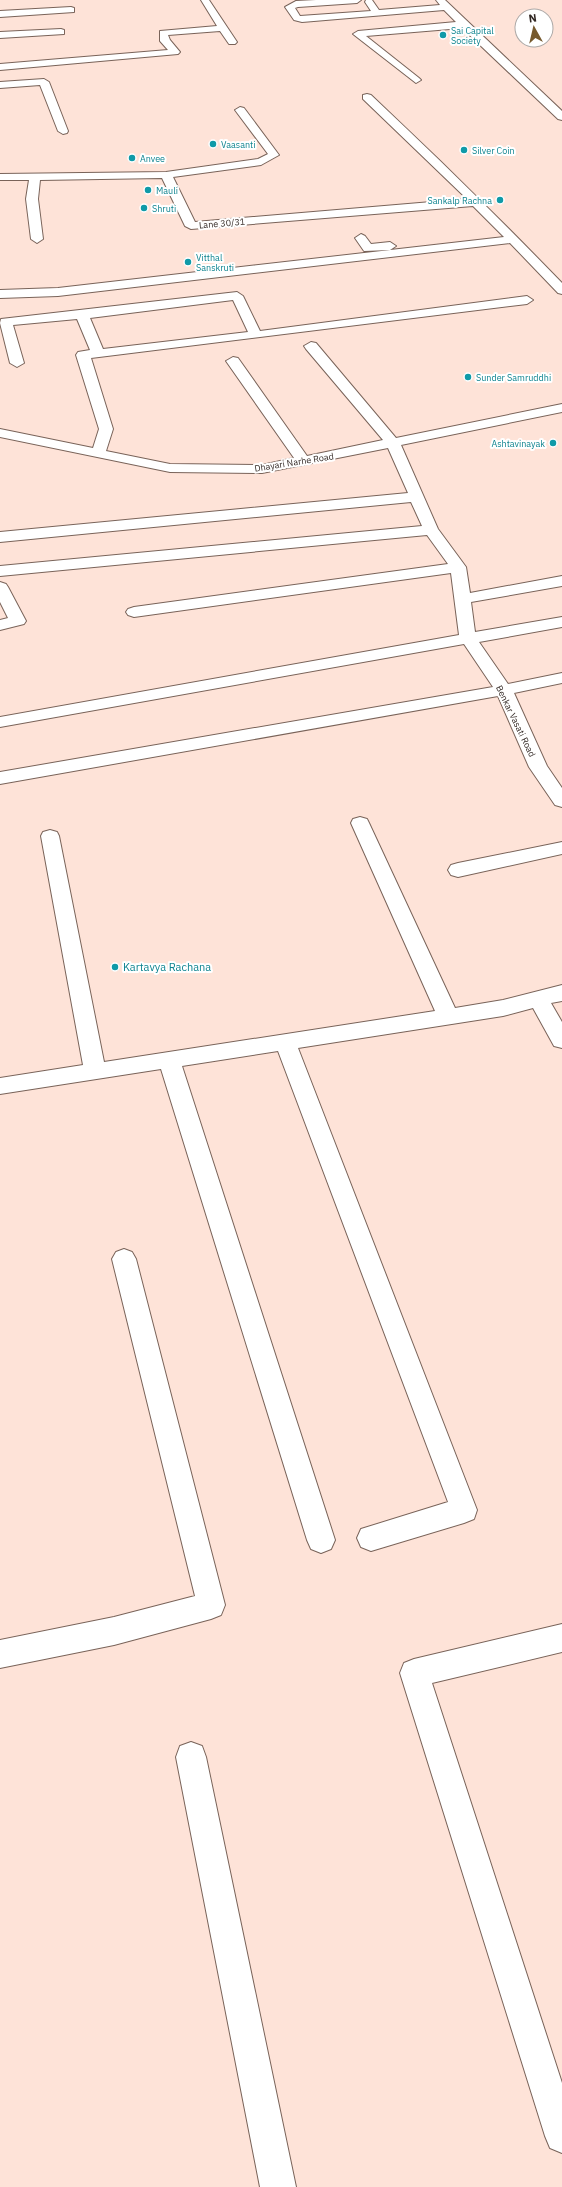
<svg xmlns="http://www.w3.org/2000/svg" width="562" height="2187" font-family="'IBM Plex Sans',sans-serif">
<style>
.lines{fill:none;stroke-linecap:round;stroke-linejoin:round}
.minor-casing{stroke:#796359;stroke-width:2}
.minor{fill:#fff;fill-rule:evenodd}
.culture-dot{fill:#0f9aa8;stroke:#fff;stroke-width:1.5}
.labels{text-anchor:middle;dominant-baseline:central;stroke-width:4;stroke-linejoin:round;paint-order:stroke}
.far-culture-label{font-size:9px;fill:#0d838f;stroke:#fff;text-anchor:start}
.far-street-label{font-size:9px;fill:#322824;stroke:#fff}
.culture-label{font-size:11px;fill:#0d838f;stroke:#fff;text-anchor:start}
</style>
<rect width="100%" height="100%" fill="#fee3d8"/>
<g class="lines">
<defs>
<path id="minor" d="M201,0H209L237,42L235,44H229L220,31L168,35L170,40L180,52L178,54L0,70V64L168,50L160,41V31L217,26Z
M316,0H361L357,3L298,7L295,8L300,16L371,11L365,2L366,0H372L379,10L440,5L436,0H445L562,111V120L558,119L462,28L366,36L419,78L421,80L416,83L353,34L358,31L456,22L444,10L302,22L294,20L285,7L296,1Z
M71,7L74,8V12L0,17V11Z
M61,29L64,30V34L0,38V32Z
M44,79L49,82L68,131L67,133L63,134L58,131L40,85L0,88V82Z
M367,94L371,95C436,156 500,219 562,283V294L558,293L510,243L58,296L0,298V290L58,288L504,237L473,206L191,229L185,226L162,178L40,180L38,199L43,239L37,243L31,239L26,199L29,180H0V174L166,172L258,159L268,154L235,110L240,107L244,108L279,155L261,165L173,177L195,222L467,199L363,99V95Z
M361,234L365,236L371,244L390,242L396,246L390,250L364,251L355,238Z
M237,292L243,296L260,331L527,296L533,300L527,304L91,358L113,429L106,451L170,464L262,465L294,458L226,361L233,357L238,358L307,456L383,440L306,349L304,346L311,342L316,343L396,438L562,404V412L401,445L438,529L466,567L470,593L562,576V586L471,602L475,632L562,617V627L479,642L508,684L562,673V683L514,693L547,766L562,788V807L555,805L529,767L498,696L0,784V772L493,687L464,644L0,727V717L459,635L451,573L134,617L128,615L126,612L128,609L134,607L448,564L427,535L0,576V566L422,526L411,502L0,542V532L408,493L388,448L262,473L170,472L0,437V429L93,448L99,429L76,355L78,352L90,350L77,319L13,325L24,363L17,367L10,363L0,323L1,319ZM233,300L248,332L103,349L90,318Z
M0,582L6,584L8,587L26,621L24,624L0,630V620L8,618L0,602Z
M360,817L367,819L369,823L455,1008L503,1000L562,985V1001L551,1003L562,1022V1048L554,1046L533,1008L503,1016L298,1048L477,1510L474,1519L464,1523L371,1551L361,1547L357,1538L361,1529L448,1502L278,1051L182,1066L335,1540L331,1549L321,1553L311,1549L307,1540L161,1069L0,1094V1078L83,1065L41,836L43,832L50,830L57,832L59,836L104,1062L435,1011L351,823L353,819Z
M562,842V854L458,877L451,875L448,870L451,865L458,863Z
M124,1249L132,1252L136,1259L225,1605L221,1615L211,1619L114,1645L0,1668V1640L114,1617L195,1596L112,1259L116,1252Z
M562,1624V1652L432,1683L562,2083V2153L550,2148L545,2136L400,1673L404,1663L414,1659Z
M191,1742L202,1746L206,1757L296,2187H260L176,1757L180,1746Z"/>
</defs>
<use href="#minor" class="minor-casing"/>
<use href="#minor" class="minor"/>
</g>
<g class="culture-dot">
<circle cx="443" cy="35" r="4"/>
<circle cx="213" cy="144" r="4"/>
<circle cx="464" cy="150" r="4"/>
<circle cx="132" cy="158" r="4"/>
<circle cx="148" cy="190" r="4"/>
<circle cx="500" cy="200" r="4"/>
<circle cx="144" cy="208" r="4"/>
<circle cx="188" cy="262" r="4"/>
<circle cx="468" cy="377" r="4"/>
<circle cx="553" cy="443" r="4"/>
<circle cx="115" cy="967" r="4"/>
</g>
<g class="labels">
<g class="far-culture-label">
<text x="451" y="30">Sai Capital<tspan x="451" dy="10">Society</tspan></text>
<text x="221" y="144">Vaasanti</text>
<text x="472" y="150">Silver Coin</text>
<text x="140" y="158">Anvee</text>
<text x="156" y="190">Mauli</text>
<text x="492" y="200" text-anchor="end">Sankalp Rachna</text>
<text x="152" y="208">Shruti</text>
<text x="196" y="257">Vitthal<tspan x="196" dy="10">Sanskruti</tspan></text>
<text x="476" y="377">Sunder Samruddhi</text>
<text x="545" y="443" text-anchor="end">Ashtavinayak</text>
</g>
<g class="far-street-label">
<text transform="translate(222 223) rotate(-5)">Lane 30/31</text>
<text transform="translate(294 462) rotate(-9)">Dhayari Narhe Road</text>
<text transform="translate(516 721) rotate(64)">Benkar Vasati Road</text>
</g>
<g class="culture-label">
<text x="123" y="967">Kartavya Rachana</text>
</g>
</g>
<g transform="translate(534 28) rotate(352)"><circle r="19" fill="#ffffff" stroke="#ada9a7"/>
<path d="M0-3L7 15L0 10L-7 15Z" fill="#775a2e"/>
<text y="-6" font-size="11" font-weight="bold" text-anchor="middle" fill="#322824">N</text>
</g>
</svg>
